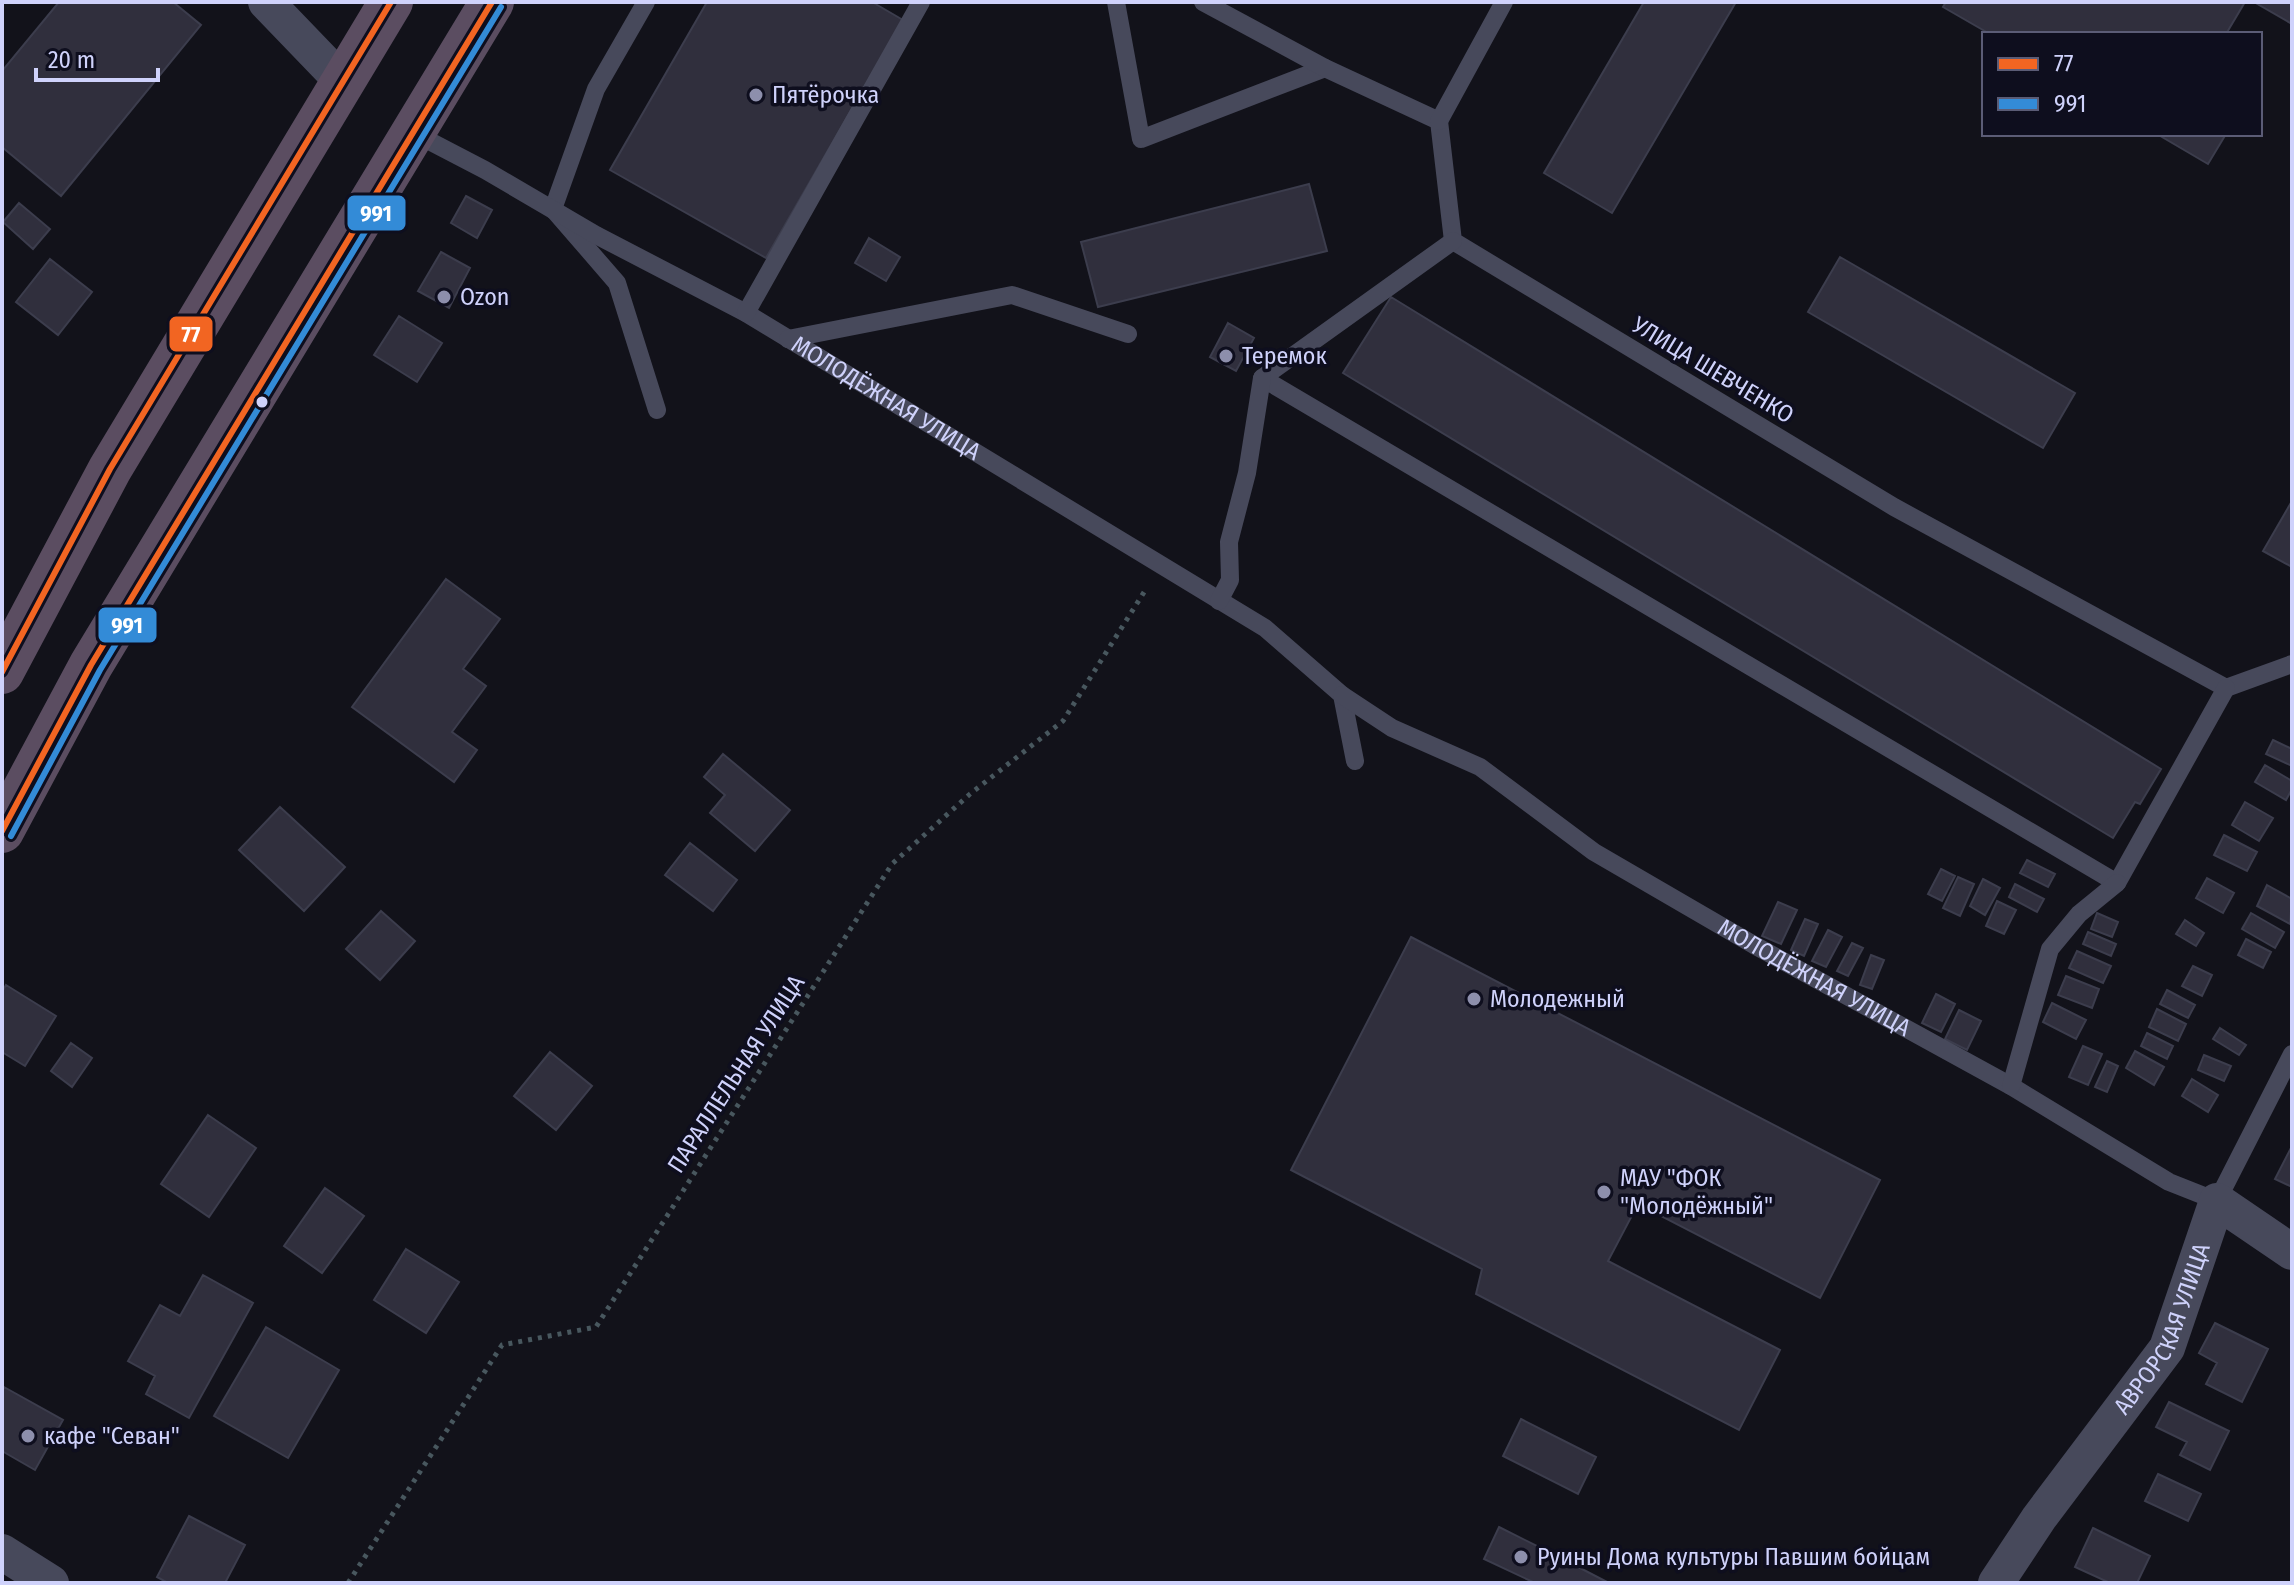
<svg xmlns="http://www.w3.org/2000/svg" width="2294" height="1585" font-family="'Fira Sans Condensed',sans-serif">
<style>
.building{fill:#302f3d;stroke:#3c3d4d;stroke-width:2}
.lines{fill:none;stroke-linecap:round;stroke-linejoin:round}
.path{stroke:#48575e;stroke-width:5;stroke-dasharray:4 6;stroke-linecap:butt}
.lane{stroke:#47495b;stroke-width:18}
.street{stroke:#47495b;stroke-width:36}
.highway{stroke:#5b4d61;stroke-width:44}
.bus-1-casing{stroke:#0e0e1e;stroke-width:12}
.bus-2-casing{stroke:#0e0e1e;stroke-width:12}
.bus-1{stroke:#f26522;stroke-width:6}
.bus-2{stroke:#338bd7;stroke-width:6}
.poi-dot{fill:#8d8fac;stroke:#0e0e1e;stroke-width:3}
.bus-dot{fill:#cfd2fb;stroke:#0e0e1e;stroke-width:3}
.labels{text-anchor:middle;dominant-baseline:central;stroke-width:7;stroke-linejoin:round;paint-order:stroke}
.poi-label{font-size:24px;fill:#cfd2fb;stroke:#0e0e1e;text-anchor:start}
.street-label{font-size:24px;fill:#cfd2fb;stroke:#0e0e1e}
.line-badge{stroke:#0e0e1e;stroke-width:3}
.badge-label{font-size:22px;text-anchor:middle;font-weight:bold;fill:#fff}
</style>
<rect width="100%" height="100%" fill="#12121a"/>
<path class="building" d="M59,2H173L201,25L61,196L2,147V71Z
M707,2H872L903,20L766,258L610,170Z
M1644,2H1736L1612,213L1544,173Z
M1946,2H2245L2226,34H1990L1943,7Z
M2254,2H2292V24Z
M2157,134H2226L2208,164Z
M1309,184L1327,251L1098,307L1081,242Z
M466,196L492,210L477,238L451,223Z
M19,203L50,229L33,249L3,222Z
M869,238L900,257L886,281L855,263Z
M441,252L470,268L449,308L418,291Z
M1840,257L2075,393L2043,448L1808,312Z
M50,259L92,292L58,335L16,302Z
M1391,297L2161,769L2140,804L2135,802L2113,838L1343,373Z
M399,316L442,343L417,382L374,355Z
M1228,323L1254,338L1236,371L1210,357Z
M2292,501V567L2263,551Z
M446,579L500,619L463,669L486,686L452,732L477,750L454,782L352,707Z
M2273,740L2292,749V766L2266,754Z
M723,754L790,810L755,851L710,813L725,795L704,777Z
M2265,765L2292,781V789L2286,800L2255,782Z
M2245,802L2273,818L2259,841L2232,825Z
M280,807L345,867L304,911L239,850Z
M2224,835L2257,852L2247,871L2214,855Z
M690,843L737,880L713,911L665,875Z
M2027,860L2055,874L2048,887L2020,873Z
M1941,869L1955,876L1942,901L1928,894Z
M1958,877L1974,884L1960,916L1943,908Z
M2207,878L2234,893L2223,913L2196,898Z
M1983,879L2000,888L1985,915L1970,906Z
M2015,884L2044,899L2037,912L2009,897Z
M2267,885L2292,899L2290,924L2257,906Z
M1997,901L2016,910L2004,934L1986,926Z
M1778,902L1797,910L1781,944L1762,936Z
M381,911L415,941L380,980L346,949Z
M2097,913L2118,922L2112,937L2091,929Z
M2251,913L2284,932L2275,948L2242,929Z
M1805,919L1818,924L1804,956L1791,950Z
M2185,920L2204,933L2196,946L2176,934Z
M1828,930L1842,937L1826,967L1812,961Z
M2088,932L2116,944L2111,956L2083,944Z
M1411,937L1880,1180L1820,1298L1638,1204L1608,1261L1780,1350L1739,1430L1476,1294L1482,1269L1291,1170Z
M2246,939L2271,952L2263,968L2238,955Z
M1852,943L1863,948L1848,976L1837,971Z
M2077,951L2111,966L2103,983L2069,968Z
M1871,955L1884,960L1872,989L1860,985Z
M2193,966L2212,975L2202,996L2182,986Z
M2066,976L2099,989L2092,1008L2058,995Z
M6,985L56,1016L25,1066L2,1052V992Z
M2167,990L2195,1005L2188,1018L2160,1004Z
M1936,994L1955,1004L1941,1032L1922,1023Z
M2052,1003L2086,1020L2076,1039L2043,1022Z
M2157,1009L2186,1024L2178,1041L2149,1027Z
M1959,1010L1981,1021L1967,1050L1945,1039Z
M2220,1028L2246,1045L2239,1055L2213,1039Z
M2147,1033L2173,1046L2167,1059L2141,1046Z
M71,1043L92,1058L72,1087L51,1071Z
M2083,1046L2102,1054L2088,1085L2069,1077Z
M2135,1051L2164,1067L2154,1085L2126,1068Z
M550,1052L592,1086L556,1130L514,1096Z
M2204,1055L2231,1066L2224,1081L2198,1070Z
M2107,1061L2118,1066L2107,1092L2095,1087Z
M2192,1079L2218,1095L2208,1112L2182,1096Z
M208,1115L256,1148L209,1217L161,1184Z
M2292,1146V1187L2275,1179Z
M325,1188L364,1216L322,1273L284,1246Z
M406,1249L459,1282L426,1333L374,1300Z
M203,1275L253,1303L189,1418L146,1394L155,1376L128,1361L160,1305L180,1316Z
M2215,1323L2268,1349L2242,1402L2206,1384L2217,1363L2199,1353Z
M266,1327L339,1370L288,1458L214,1416Z
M4,1387L63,1420L35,1470L2,1451V1391Z
M2169,1402L2229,1431L2210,1470L2180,1455L2187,1442L2156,1427Z
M1521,1419L1596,1457L1578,1494L1503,1456Z
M2158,1474L2201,1494L2188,1521L2145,1501Z
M189,1516L245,1545L225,1583H168L157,1577Z
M1499,1527L1553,1554L1609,1583H1535L1484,1559Z
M2093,1528L2150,1556L2137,1583H2110L2075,1567Z"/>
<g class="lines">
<path class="path" d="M348,1583L502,1345L596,1327L892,864L970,794L1063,721L1146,589"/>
<g class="lane">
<path d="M646,2L596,89L553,209L617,283L657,410"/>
<path d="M1116,2L1141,139L1325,68"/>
<path d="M1203,2L1325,68L1439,121L1453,241L1894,507L2226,688L2292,664"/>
<path d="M1439,121L1504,2"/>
<path id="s1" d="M412,132L485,170L596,235L746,313L1265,628L1342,695L1355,761"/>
<path d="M1453,241L1262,378L2117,883L2226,688"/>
<path d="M746,313L921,2"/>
<path d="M788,339L1012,295L1128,334"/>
<path d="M1219,601L1230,580L1229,542L1247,473L1262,378"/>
<path id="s2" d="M1342,695L1392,728L1480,767L1594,852L1754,945L2011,1086L2169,1182L2217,1201L2292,1054"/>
<path d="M2011,1086L2050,949L2079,914L2117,883"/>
</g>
<g class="street">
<path d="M266,2L343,82"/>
<path d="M2,1552L51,1583"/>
<path id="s3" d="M1996,1583L2039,1518L2167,1348L2217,1201L2292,1252"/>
</g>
<path class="highway" d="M2,672L110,469L391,2
M2,831L91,665L492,2"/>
<defs>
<path id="bus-1" d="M2,672L110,469L391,2
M2,831L91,665L492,2"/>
<path id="bus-2" d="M11,836L100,670L501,7"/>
</defs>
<use href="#bus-1" class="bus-1-casing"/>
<use href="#bus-2" class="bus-2-casing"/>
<use href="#bus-1" class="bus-1"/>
<use href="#bus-2" class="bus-2"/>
</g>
<g class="poi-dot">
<circle cx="756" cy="95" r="8"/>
<circle cx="444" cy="297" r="8"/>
<circle cx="1226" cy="356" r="8"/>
<circle cx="1474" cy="999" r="8"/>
<circle cx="1604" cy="1192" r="8"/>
<circle cx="28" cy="1436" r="8"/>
<circle cx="1521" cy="1557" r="8"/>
</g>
<circle class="bus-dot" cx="262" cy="402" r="7"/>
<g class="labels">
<g class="poi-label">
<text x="772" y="95">Пятёрочка</text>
<text x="460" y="297">Ozon</text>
<text x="1242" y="356">Теремок</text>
<text x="1490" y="999">Молодежный</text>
<text x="1620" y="1178">МАУ "ФОК<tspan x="1620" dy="28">"Молодёжный"</tspan></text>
<text x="44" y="1436">кафе "Севан"</text>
<text x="1537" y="1557">Руины Дома культуры Павшим бойцам</text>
</g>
<g class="street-label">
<text transform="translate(1713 370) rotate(31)">УЛИЦА ШЕВЧЕНКО</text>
<text stroke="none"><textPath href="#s1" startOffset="544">МОЛОДЁЖНАЯ УЛИЦА</textPath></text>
<text stroke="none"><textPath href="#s2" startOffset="552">МОЛОДЁЖНАЯ УЛИЦА</textPath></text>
<text transform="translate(736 1074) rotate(-57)">ПАРАЛЛЕЛЬНАЯ УЛИЦА</text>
<text stroke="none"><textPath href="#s3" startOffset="306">АВРОРСКАЯ УЛИЦА</textPath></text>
</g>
</g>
<g class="line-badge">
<rect x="346" y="194" width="61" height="38" rx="8" fill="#338bd7"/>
<rect x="168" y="315" width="46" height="38" rx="8" fill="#f26522"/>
<rect x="97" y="606" width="61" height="38" rx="8" fill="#338bd7"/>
</g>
<g class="badge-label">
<text x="376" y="221">991</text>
<text x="191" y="342">77</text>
<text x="127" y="633">991</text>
</g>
<rect width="2294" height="1585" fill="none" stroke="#cfd2fb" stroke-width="8"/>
<rect x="1982" y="32" width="280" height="104" fill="#0e0e1e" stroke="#5b5c76" stroke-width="2"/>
<rect x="1998" y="58" width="40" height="12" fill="#f26522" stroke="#5b5c76" stroke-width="2"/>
<text x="2054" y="72" font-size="24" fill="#cfd2fb">77</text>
<rect x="1998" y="98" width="40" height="12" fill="#338bd7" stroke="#5b5c76" stroke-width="2"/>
<text x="2054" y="112" font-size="24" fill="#cfd2fb">991</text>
<path d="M36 68v12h122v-12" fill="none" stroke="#cfd2fb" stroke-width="4"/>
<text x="48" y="68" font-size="24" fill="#cfd2fb" stroke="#0e0e1e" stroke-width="6" paint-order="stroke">20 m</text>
</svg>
